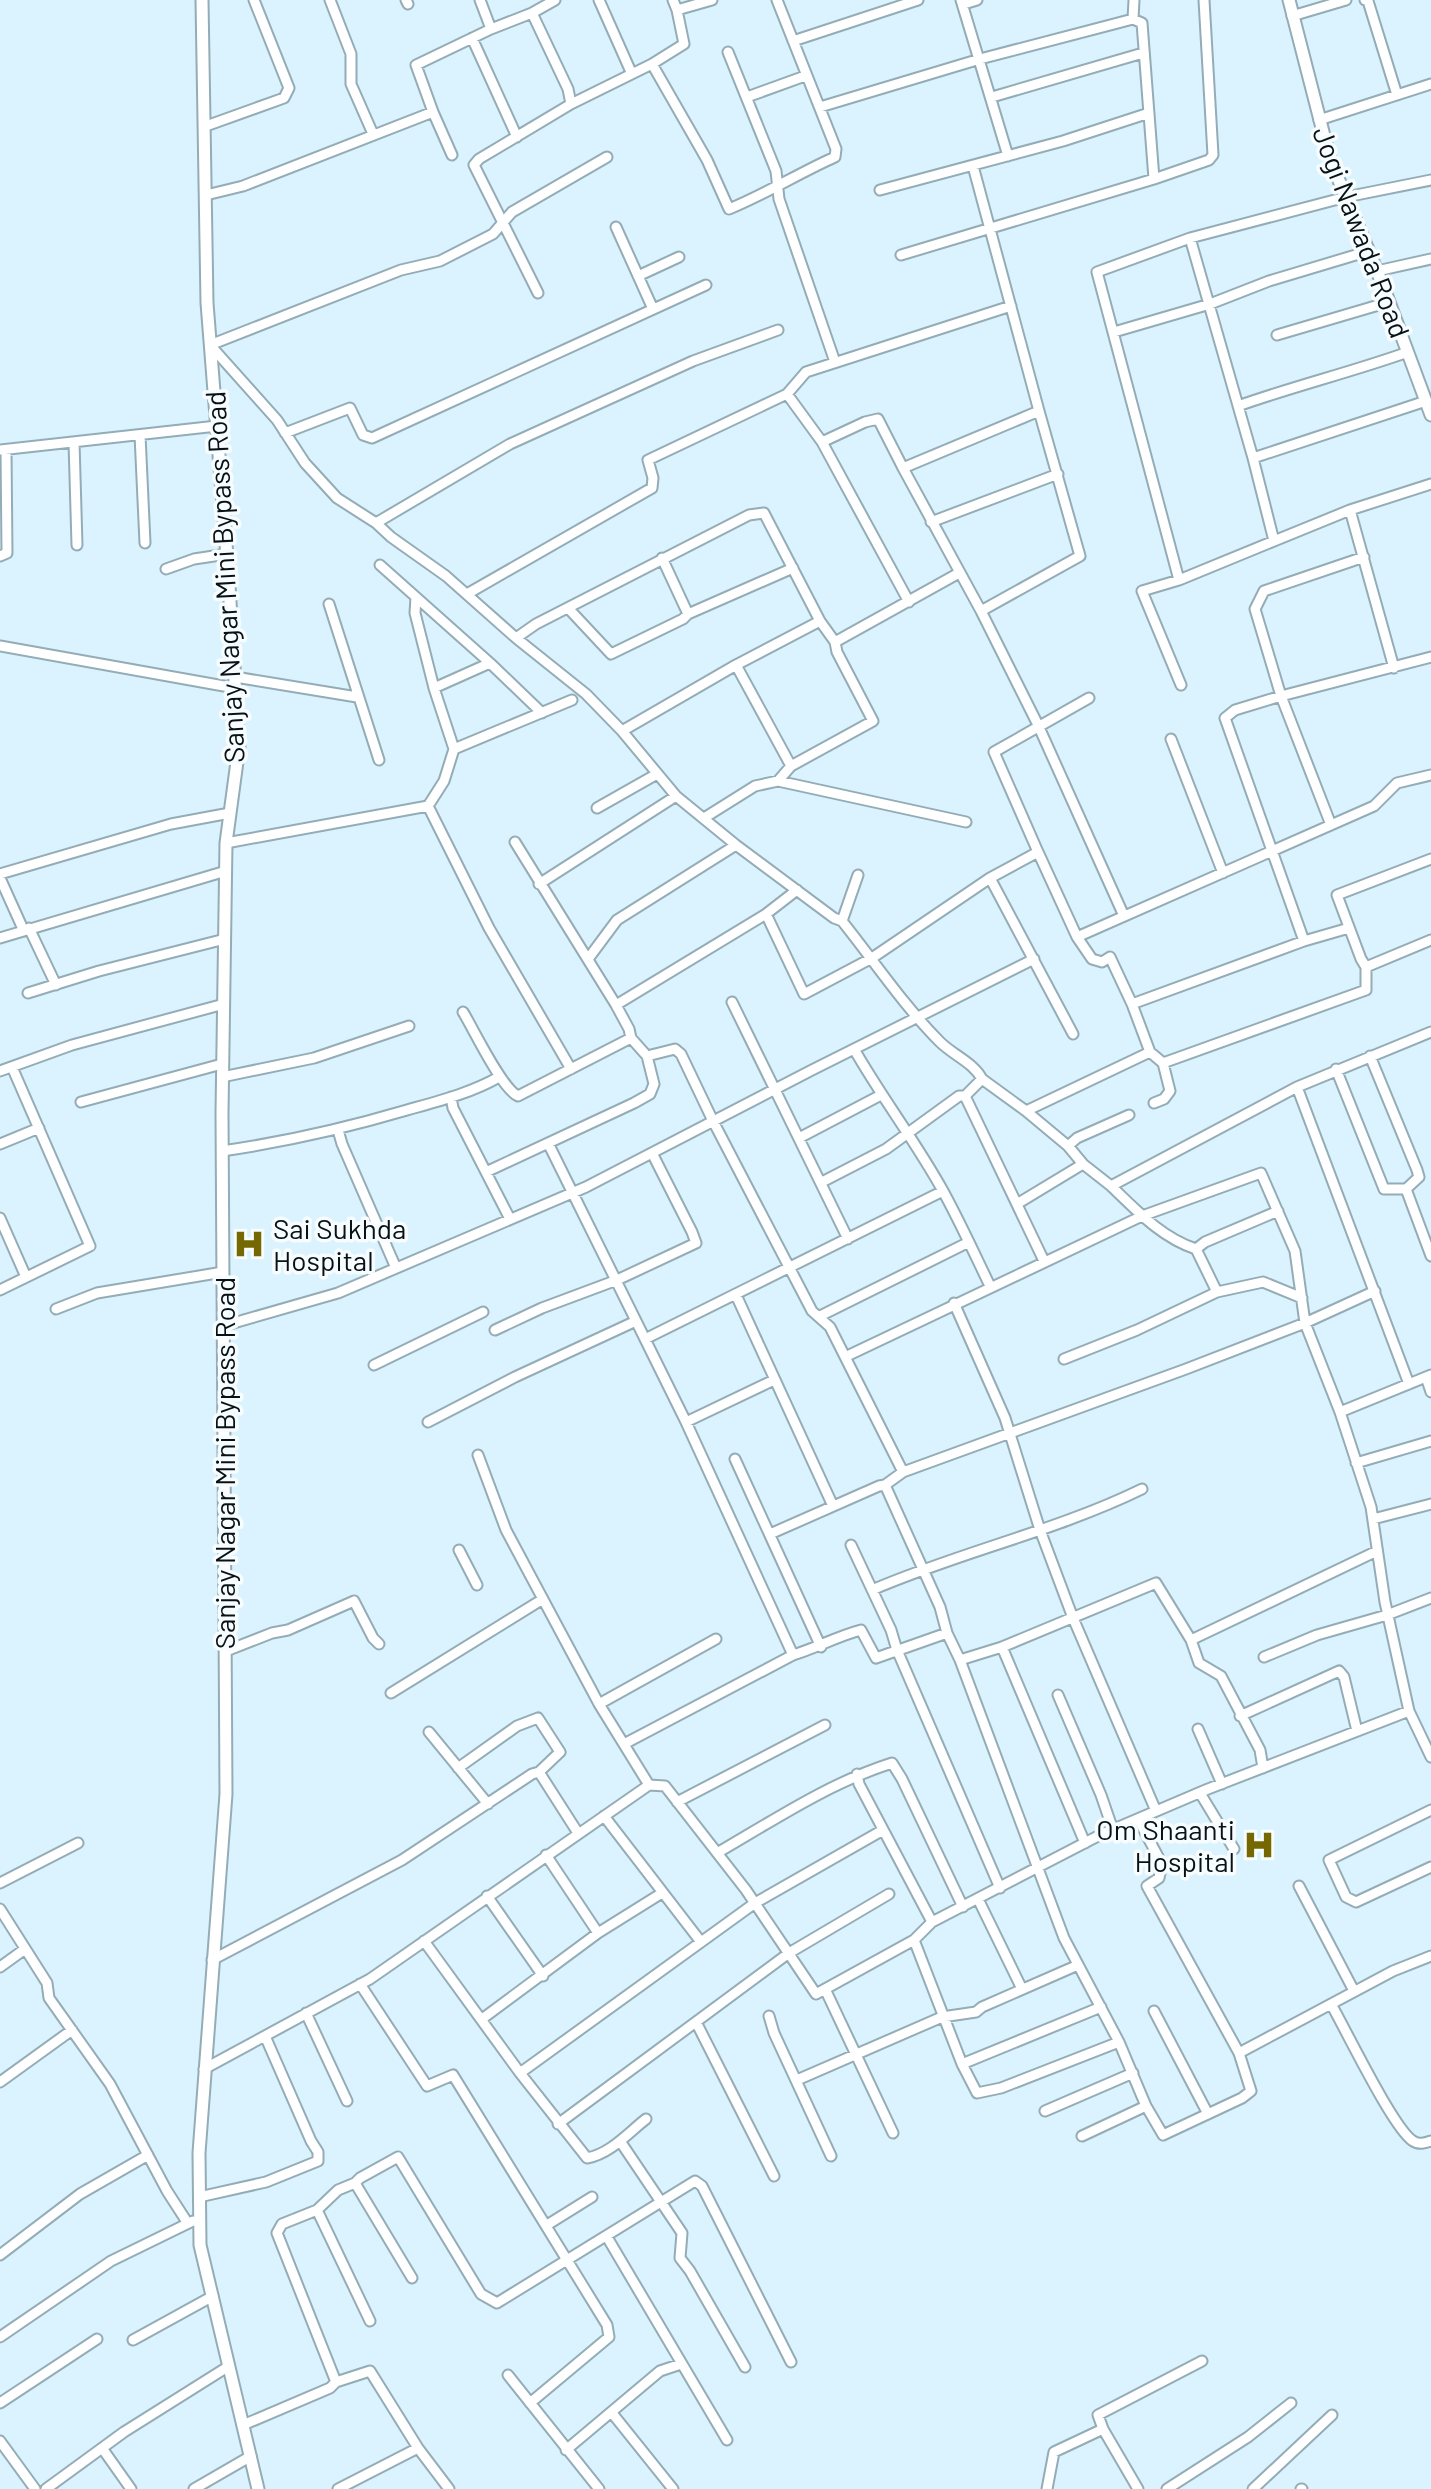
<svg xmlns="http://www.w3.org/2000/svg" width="1431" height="2489" font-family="Barlow,sans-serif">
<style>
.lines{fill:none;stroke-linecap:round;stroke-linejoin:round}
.minor-casing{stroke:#94acb6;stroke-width:13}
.tertiary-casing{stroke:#94acb6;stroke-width:15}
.minor{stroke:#fff;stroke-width:9}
.tertiary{stroke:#fff;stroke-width:11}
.labels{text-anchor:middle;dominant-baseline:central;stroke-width:7;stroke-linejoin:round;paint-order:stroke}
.street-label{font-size:28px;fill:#081114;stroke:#f7fcff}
.poi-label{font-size:28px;fill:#081114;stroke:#f7fcff;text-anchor:start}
</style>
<rect width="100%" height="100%" fill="#daf3fe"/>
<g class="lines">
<defs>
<path id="minor" d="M330,0L351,54V84L373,134
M406,0L408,4
M480,0L491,29
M555,0L532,13L568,89L571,104
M599,0L631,72
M961,0L1008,156
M1365,0L1368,1L1397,95
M964,4L977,0
M677,10L712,0
M1292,16L1346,0
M1133,19L1134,0
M472,38L517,137
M793,41L918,0
M728,52L776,171L779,199L835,362
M652,64L707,160L729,209C766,194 799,173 835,157L836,149L777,0
M747,97L805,76
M992,97L1143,53
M820,107L980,59L1114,24L1133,19L1142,23L1154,179L901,255
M1319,120L1431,84
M206,126L284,98L289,88L254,0
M452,155L433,112L416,65L491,29L532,13
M607,157L512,212L493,234L440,261L401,270L210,345L277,420L305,463L337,498L376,523L391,537L446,576L516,638L586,694L622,731L676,796L736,845L834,918L842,921C874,961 904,1006 940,1042C953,1055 974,1063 982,1079L1026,1111L1068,1146L1083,1164L1111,1186
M1154,179L1209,160L1213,155L1204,0
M880,190L1063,141L1149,113
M206,195L243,186L433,112
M616,227L653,309
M1377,271L1431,259
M638,276L679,257
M538,293L474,165L479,159L571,104L652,64L684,44L677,10L673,0
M1114,332L1210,304L1269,281L1369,251
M1277,335L1389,302
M787,394L822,442L909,602
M1238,406C1294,386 1352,372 1408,352
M285,433L350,408L363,435L372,438L706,285
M140,435L145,543
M74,442L77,545
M822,442L865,422L878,419L903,468L1039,411L973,166
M0,450L217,426
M1253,458L1426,401
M903,468L981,611L1038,725L1124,916
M1350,510L1394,668
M931,522L1058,474
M376,523L510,444L693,361L778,330
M1274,541L1350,510L1431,484
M0,556L7,553L6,450
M662,558L688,614
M380,565L490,663L542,713
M166,569L194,559L227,554
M1179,580L1097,272L1190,238L1346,197L1431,180
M467,594L652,488L653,478L648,460L787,394L806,372L1011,306
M416,597L415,613L434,688L454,749L444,781L428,806L489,928L571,1069
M329,604L379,760
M568,608L611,654L683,619L688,614L793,568
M981,611L1080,556L1039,411
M516,638L536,624L749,515L764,513L820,621L835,642L837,652L873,721L791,766L778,781
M835,642L959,573
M0,646L235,688
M736,665L791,766
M235,677L357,697
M1181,685L1142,591L1179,580L1274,541L1253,458L1190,238
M434,688L490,663
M622,731L736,665L820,621
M1171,739L1223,873
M454,749L572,700
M597,808L657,774
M704,818L755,786L778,781L966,822
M1331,825L1281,696L1255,609L1264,591L1364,557
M226,843L428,806
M1038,852L994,752L1089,698
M0,874L171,824L230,813
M0,878L23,929
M990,878L1073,1034
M539,884L676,796
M766,914L804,994L872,958L990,878L1038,852L1077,937L1092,959L1102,962L1110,957L1132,1004L1150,1052L1163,1063L1170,1091L1164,1099L1154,1103
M842,921L858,875
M29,928L56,985
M1077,937L1374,806L1397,783L1431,775
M0,938L226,871
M1304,941L1225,718L1235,710L1281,696L1431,657
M588,959L617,920L736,845
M1366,967L1431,940
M28,993L99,971L225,939
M732,1002L848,1239
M1132,1004L1304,941L1349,928
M616,1005L766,914L797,890
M463,1012C474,1030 502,1089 518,1096L631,1038
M854,1049C882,1098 916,1142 943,1191C960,1222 975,1255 990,1286
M647,1056L675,1049L681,1054L713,1121L812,1311L830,1327L903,1472
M1163,1063L1366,990V967L1361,959L1337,895L1431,859
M1336,1069L1384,1189H1406L1419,1177L1417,1170L1370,1056
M0,1071L72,1045L224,1004
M222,1077L314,1058L409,1026
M1297,1087L1409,1384
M965,1096L1044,1261
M451,1097L453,1108L510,1219
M81,1102L222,1064
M1026,1111L1150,1052
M338,1130L342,1144L396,1268
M799,1138L881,1095
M548,1143L686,1422L793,1655
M0,1144L39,1128
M1068,1146L1077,1138L1129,1115
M222,1151C285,1142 346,1128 407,1110C439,1101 471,1093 499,1077
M486,1172L634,1103L650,1094L654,1084L647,1056L631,1038L629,1029L616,1005L515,842
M822,1182L886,1149L959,1096H965L982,1079
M1406,1189L1431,1256
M1017,1204L1083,1164
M0,1218L26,1277
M1196,1249L1205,1242L1278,1211
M0,1290L90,1246L12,1067
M1217,1292L1196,1249C1162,1238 1137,1211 1111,1186L1297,1087L1431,1032
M736,1295L833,1506
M954,1303L1005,1418L1040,1530L1073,1618L1156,1811
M56,1309L97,1293L223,1272
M820,1316L969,1242
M223,1326L338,1293L586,1187L812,1070L1034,959
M495,1330L542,1308L617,1280L696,1243L692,1232L652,1153
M645,1339L943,1191
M847,1356L1142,1216L1261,1173L1295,1251L1305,1323L1340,1412L1371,1507L1385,1602L1409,1711L1431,1757
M1064,1359L1137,1330L1217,1292L1263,1282L1302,1298
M374,1365L483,1312
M1426,1377L1431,1392
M1340,1412L1431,1375
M428,1422L515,1377L636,1321
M686,1422L774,1380
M478,1455L506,1530L599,1704L649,1785
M735,1459L821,1647
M1356,1463L1431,1441
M885,1485L940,1607L947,1633L960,1660L1064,1938L1119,2042L1146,2106L1163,2135L1242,2098L1251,2091L1239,2053L1147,1886L1159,1878L1162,1864L1138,1819
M1373,1519L1431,1504
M770,1534L879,1486L885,1485L903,1472L1186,1369L1305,1323L1375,1291
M851,1545L891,1630L897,1650L1000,1888
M459,1550L477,1585
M872,1590C960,1552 1056,1531 1142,1489
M1191,1640L1377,1551
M1002,1647L1085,1843
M226,1651L272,1633L288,1630L354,1601L373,1638L379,1644
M1264,1657L1317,1635L1387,1615L1431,1598
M960,1660L1002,1647L1156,1583L1191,1640L1199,1663L1221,1676L1260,1750L1263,1768
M391,1693L543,1599
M1058,1695L1101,1795L1113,1830
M599,1704L716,1639
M1240,1716L1339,1671L1344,1677L1357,1731
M1198,1729L1222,1784
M429,1732L488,1804
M624,1744L793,1655C816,1648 838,1636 861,1630L876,1658L947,1633
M539,1772L578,1833
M857,1774L859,1784L932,1922
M1200,1793L1234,1849
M677,1802L825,1725
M1431,1810L1329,1860L1346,1897L1356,1902L1431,1867
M604,1816L701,1942
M717,1853C774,1820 829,1783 892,1763L902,1779L963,1907
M546,1855L598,1933
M0,1883L78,1843
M1299,1886L1354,1991
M487,1896L543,1976
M978,1899L1022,1989
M0,1909L47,1983L49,1998L110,2084L167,2191L187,2222
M914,1940L962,2064L977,2093L1001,2088L1119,2042
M424,1941L520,2073L755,1903L883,1830
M212,1960L402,1860L532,1774L539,1772L560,1752L538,1718L517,1726L458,1768
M0,1967L25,1949
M360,1984L427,2086L453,2075L607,2325L609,2337L530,2403
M825,1989L893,2133
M1331,2004C1346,2030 1393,2128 1413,2141C1419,2145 1425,2143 1431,2141
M1154,2011L1208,2114
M306,2013L347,2101
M769,2016L774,2033L831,2156
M482,2019L598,1933L662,1893
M696,2022L774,2176
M1239,2053L1393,1971L1431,1956
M962,2064L1101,2007
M204,2069L370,1979L649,1785L665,1786L746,1890L816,1994L914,1940L932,1922L1100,1835L1208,1789L1409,1711
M520,2073L587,2158C610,2154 628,2133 646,2119
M797,2080L942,2017L976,2012L982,2007L1078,1965
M0,2082L72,2030
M1045,2111L1133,2073
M558,2124L789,1953L889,1894
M1082,2136L1146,2106
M620,2141L682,2233L680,2258L690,2271L745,2367
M355,2183L412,2278
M199,2197L266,2182L318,2161V2152L311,2141L265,2036
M317,2210L370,2321
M547,2225L592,2197
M607,2237L727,2440
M0,2255L80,2194L148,2155
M0,2337L111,2261L193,2221
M133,2340L213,2296
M508,2375L599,2489
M336,2382L277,2233L282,2224L317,2210L338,2190L355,2183L360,2178L398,2157L481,2294L497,2303L695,2181L702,2186L791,2362
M0,2403L97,2339
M612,2413L673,2489
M243,2425L330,2388L336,2382L370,2371L418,2448L449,2489
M0,2441L35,2489
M102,2448L131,2489
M566,2450L660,2371L681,2364
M46,2489L124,2432L229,2366
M194,2489L251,2456
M338,2489L418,2448
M1047,2489L1054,2452L1103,2429
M1138,2489L1103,2429L1098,2415L1202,2361
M1167,2489L1248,2437L1291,2403
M1253,2489L1332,2415
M1301,2489H1302"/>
<path id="tertiary" d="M202,0L207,303L228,569L239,747L226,843L222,1113L226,1794L199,2153L200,2245L258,2489
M1289,0L1330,159L1382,283L1431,415"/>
</defs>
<use href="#minor" class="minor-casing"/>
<use href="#tertiary" class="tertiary-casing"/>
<use href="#minor" class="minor"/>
<use href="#tertiary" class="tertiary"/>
</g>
<defs>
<symbol id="hospital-bare" viewBox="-9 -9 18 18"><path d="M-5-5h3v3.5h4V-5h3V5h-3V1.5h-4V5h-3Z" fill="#756800" stroke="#f7fcff" stroke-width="2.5" paint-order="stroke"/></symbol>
</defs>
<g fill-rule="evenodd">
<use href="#hospital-bare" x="227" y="1222" width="44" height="44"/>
<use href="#hospital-bare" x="1237" y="1823" width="44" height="44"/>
</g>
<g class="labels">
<g class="street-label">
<text transform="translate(1362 232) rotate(69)">Jogi Nawada Road</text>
<text transform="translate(224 577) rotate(-93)">Sanjay Nagar Mini Bypass Road</text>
<text transform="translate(224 1463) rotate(-90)">Sanjay Nagar Mini Bypass Road</text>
</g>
<g class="poi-label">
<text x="273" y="1228">Sai Sukhda<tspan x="273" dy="32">Hospital</tspan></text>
<text x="1235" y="1829" text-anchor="end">Om Shaanti<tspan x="1235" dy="32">Hospital</tspan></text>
</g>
</g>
</svg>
